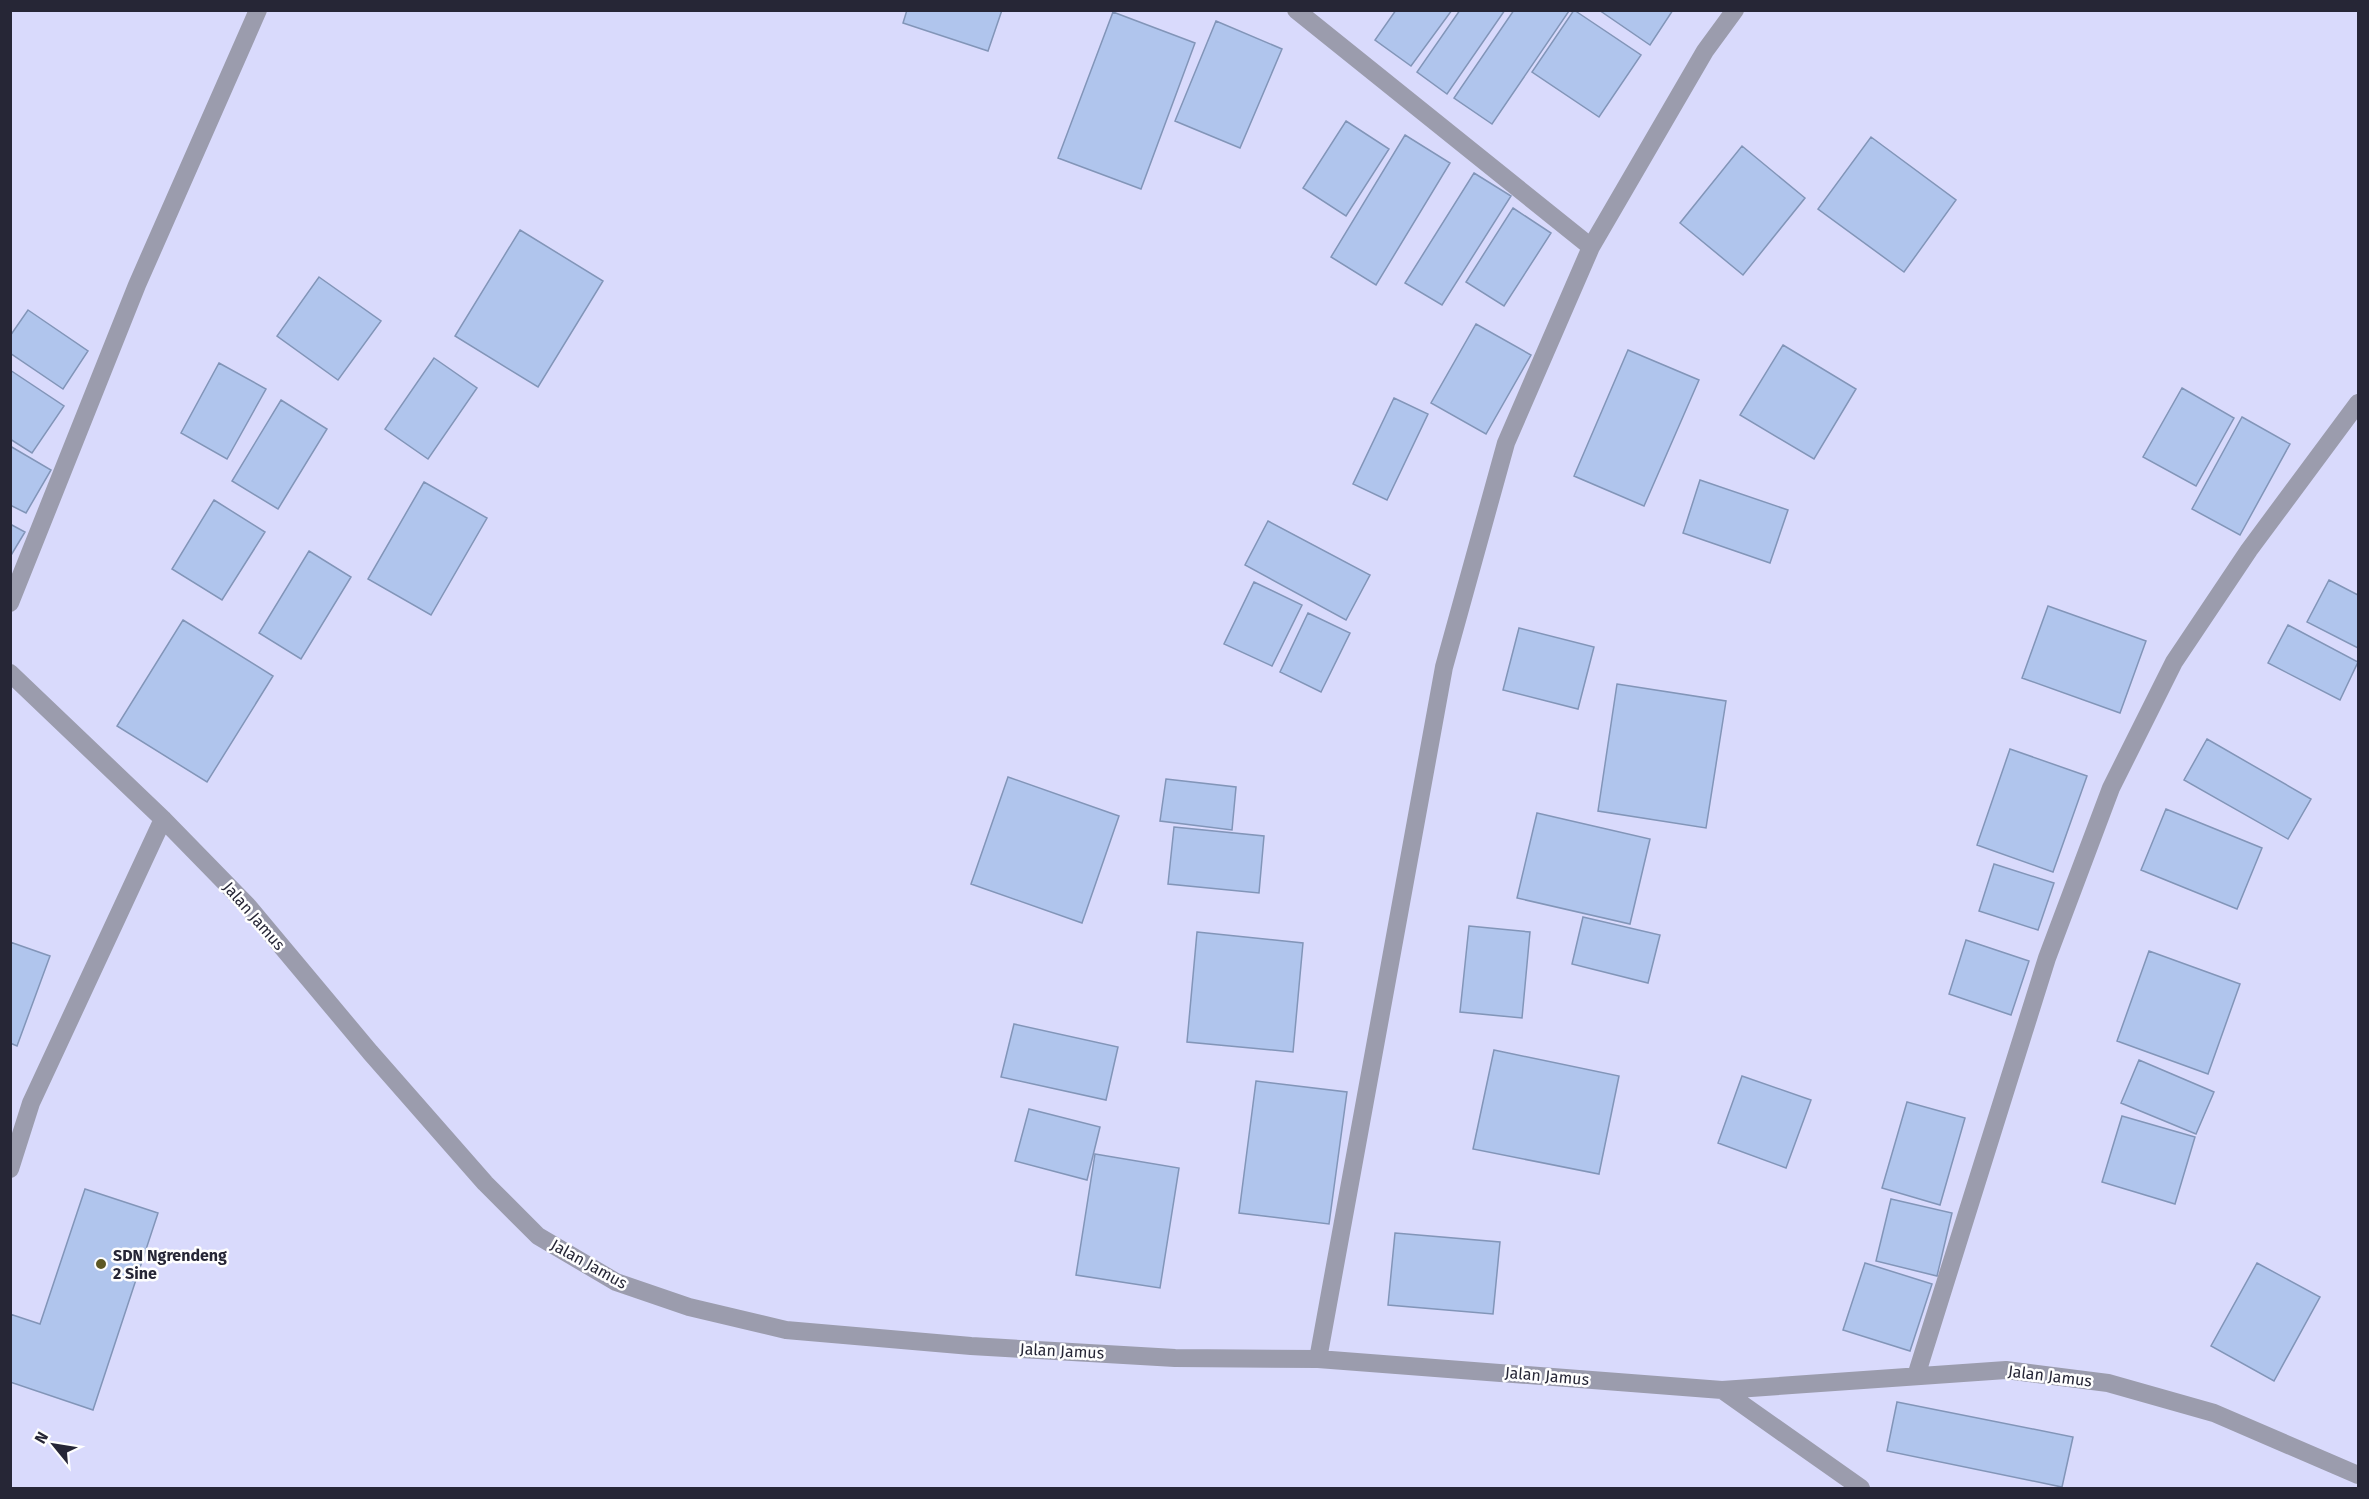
<svg xmlns="http://www.w3.org/2000/svg" width="2369" height="1499" font-family="'Fira Sans',sans-serif">
<style>
.building{fill:#b0c5ed;stroke:#8295b8;stroke-width:1.5}
.lines{fill:none;stroke-linecap:round;stroke-linejoin:round}
.minor{stroke:#9b9cad;stroke-width:18}
.poi-dot{fill:#5d5824;stroke:#fefefe;stroke-width:2}
.labels{text-anchor:middle;dominant-baseline:central;stroke-width:5;stroke-linejoin:round;paint-order:stroke}
.street-label{font-size:16px;fill:#262636;stroke:#fefefe}
.poi-label{font-size:16px;font-weight:bold;fill:#262636;stroke:#fefefe;text-anchor:start}
</style>
<rect width="100%" height="100%" fill="#d9dafc"/>
<path class="building" d="M907,10H1002L988,51L903,23Z
M1396,10H1452L1411,66L1375,40Z
M1460,10H1505L1447,94L1417,72Z
M1514,10L1569,11L1492,124L1454,98Z
M1574,10L1641,55L1599,117L1532,72Z
M1599,10H1673L1650,45Z
M1113,12L1195,43L1141,189L1058,158Z
M1216,21L1282,49L1240,148L1175,121Z
M1346,121L1389,149L1346,216L1303,188Z
M1405,135L1450,163L1376,285L1331,257Z
M1871,137L1956,200L1904,272L1818,209Z
M1742,146L1805,198L1743,275L1680,223Z
M1474,173L1511,196L1442,305L1405,283Z
M1513,208L1551,233L1504,306L1466,282Z
M520,230L603,281L538,387L455,336Z
M319,277L381,321L338,380L277,336Z
M28,310L88,351L63,389L10,353V336Z
M1476,324L1531,355L1486,434L1431,403Z
M1783,345L1856,389L1814,459L1740,415Z
M1628,350L1699,380L1644,506L1574,476Z
M434,358L477,388L428,459L385,429Z
M219,363L266,389L227,459L181,433Z
M10,370L64,406L32,453L10,439Z
M2182,388L2234,418L2196,486L2143,457Z
M1394,398L1428,414L1387,500L1353,484Z
M281,400L327,429L278,509L232,481Z
M2242,417L2290,444L2240,535L2192,509Z
M10,446L51,470L26,513L10,505Z
M1700,480L1788,510L1770,563L1683,533Z
M424,482L487,518L431,615L368,579Z
M214,500L265,532L222,600L172,569Z
M1268,521L1370,575L1346,620L1245,565Z
M10,524L25,532L10,557Z
M309,551L351,577L301,659L259,633Z
M2329,580L2358,595V648L2307,622Z
M1254,582L1302,605L1272,666L1224,644Z
M2048,606L2146,641L2120,713L2022,678Z
M1308,613L1350,633L1321,692L1280,672Z
M183,620L273,676L207,782L117,726Z
M2288,625L2358,662L2340,700L2268,663Z
M1519,628L1594,647L1578,709L1503,690Z
M1617,684L1726,701L1706,828L1598,811Z
M2207,739L2311,799L2288,839L2184,780Z
M2010,749L2087,776L2053,872L1977,845Z
M1008,777L1119,816L1082,923L971,884Z
M1166,779L1236,787L1232,830L1160,821Z
M2166,809L2262,848L2237,909L2141,870Z
M1537,813L1650,839L1630,924L1517,898Z
M1174,827L1264,836L1259,893L1168,884Z
M1994,864L2054,883L2038,930L1979,911Z
M1583,917L1660,935L1648,983L1572,964Z
M1469,926L1530,932L1522,1018L1460,1012Z
M1197,932L1303,943L1293,1052L1187,1042Z
M1966,940L2029,961L2011,1015L1949,994Z
M10,942L50,956L17,1046L10,1043Z
M2149,951L2240,984L2208,1074L2117,1041Z
M1014,1024L1118,1047L1106,1100L1001,1077Z
M1494,1050L1619,1076L1599,1174L1473,1149Z
M2139,1060L2214,1092L2196,1134L2121,1103Z
M1742,1076L1811,1100L1786,1168L1718,1143Z
M1256,1081L1347,1092L1329,1224L1239,1213Z
M1907,1102L1965,1118L1940,1205L1882,1188Z
M1029,1109L1100,1127L1087,1180L1015,1161Z
M2122,1116L2195,1137L2175,1204L2102,1182Z
M1095,1154L1179,1168L1160,1288L1076,1275Z
M85,1189L158,1213L93,1410L10,1382V1314L40,1324Z
M1891,1199L1952,1213L1937,1276L1876,1261Z
M1395,1233L1500,1242L1493,1314L1388,1305Z
M1865,1263L1932,1284L1910,1351L1843,1330Z
M2257,1263L2320,1297L2274,1381L2211,1346Z
M1897,1402L2073,1437L2062,1487L1887,1451Z"/>
<g class="lines">
<path class="minor" d="M1296,10L1591,247
M10,603L137,285L258,10
M10,673L163,819L247,905L370,1052L485,1183L538,1236L616,1282L689,1307L786,1330L971,1346L1175,1358L1318,1359L1722,1390L2006,1370L2108,1383L2214,1413L2358,1475
M10,1169L31,1103L163,819
M1318,1359L1444,667L1506,443L1591,247L1705,51L1735,10
M1916,1376L2047,958L2111,788L2174,662L2249,550L2358,403
M1722,1390L1861,1488"/>
</g>
<circle class="poi-dot" cx="101" cy="1264" r="6"/>
<g class="labels">
<g class="street-label">
<text transform="translate(254 916) rotate(49)">Jalan Jamus</text>
<text transform="translate(589 1264) rotate(29)">Jalan Jamus</text>
<text transform="translate(1062 1351) rotate(3)">Jalan Jamus</text>
<text transform="translate(1547 1376) rotate(5)">Jalan Jamus</text>
<text transform="translate(2050 1376) rotate(7)">Jalan Jamus</text>
</g>
<g class="poi-label">
<text x="113" y="1255">SDN Ngrendeng<tspan x="113" dy="18">2 Sine</tspan></text>
</g>
</g>
<rect width="2369" height="1499" fill="none" stroke="#262636" stroke-width="24"/>
<g transform="translate(54 1445) rotate(300)" stroke="#fefefe" stroke-width="4.5" paint-order="stroke">
<path d="M0-4.5L10 22L0 15L-10 22Z" fill="#262636"/>
<text y="-9" font-size="16" font-weight="bold" text-anchor="middle" fill="#262636">N</text>
</g>
</svg>
